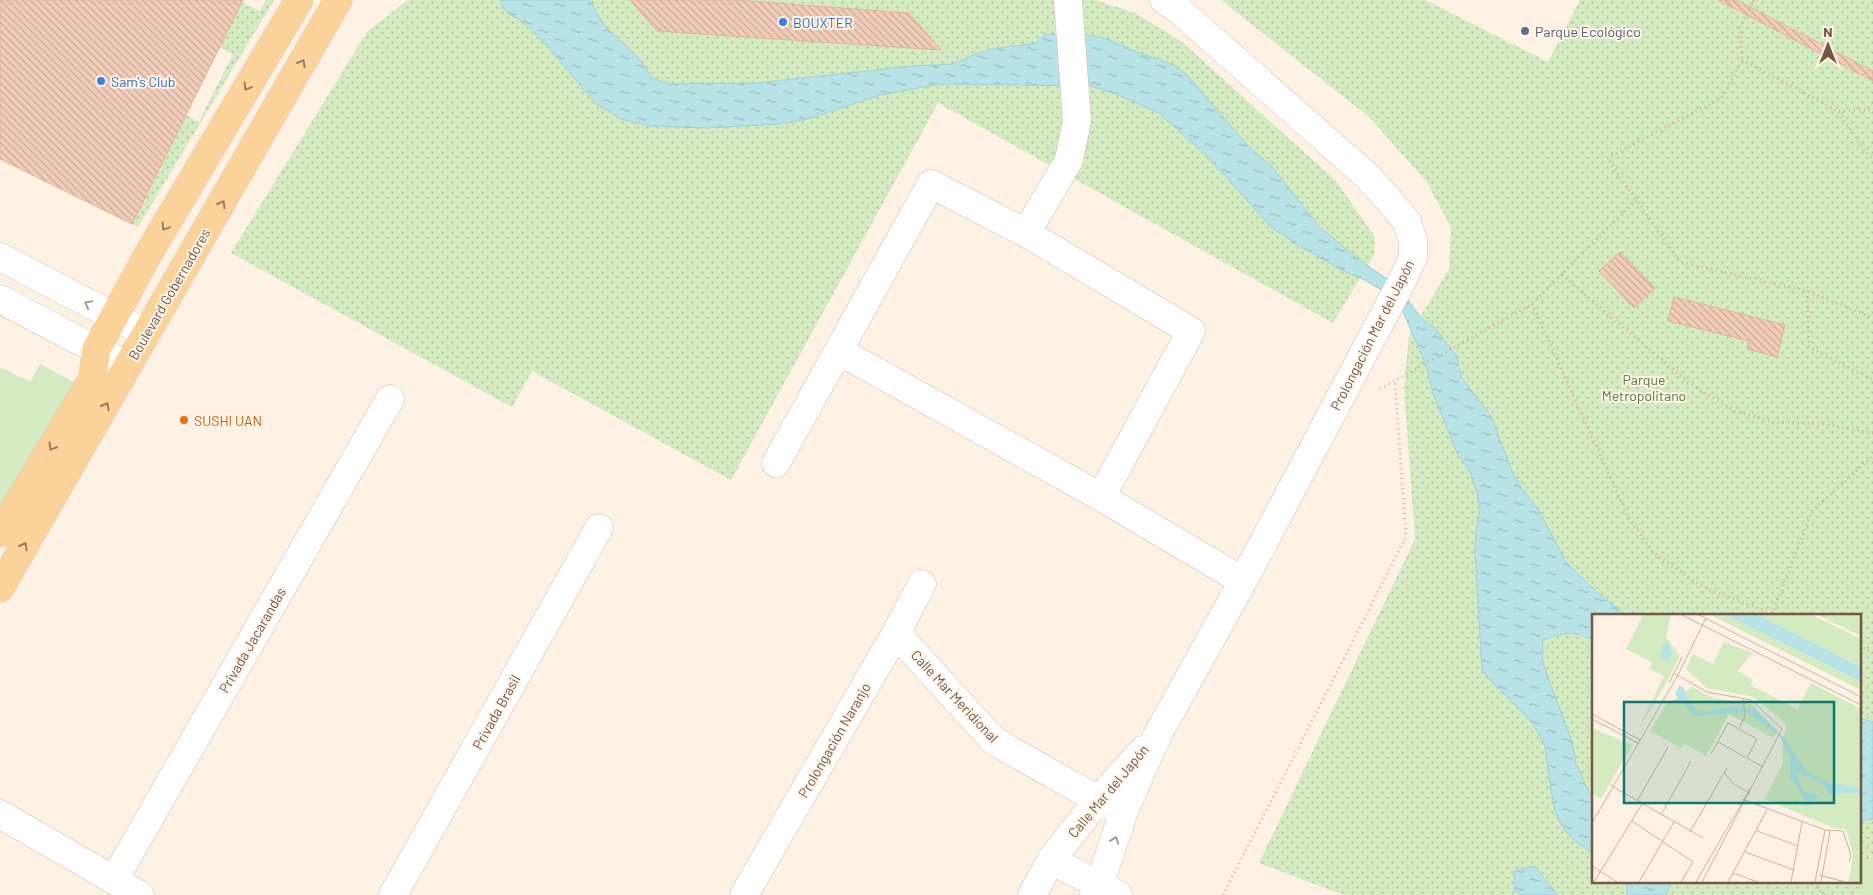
<svg xmlns="http://www.w3.org/2000/svg" width="1873" height="895" font-family="Barlow,sans-serif">
<style>
.green{fill:url(#green-dots);fill-rule:evenodd}
.pitch{fill:#d4eac1}
.water{fill:url(#water-ripples);stroke:#9dd2d8}
.building{fill:url(#building-back-hatch);stroke:#e4b29a}
.lines{fill:none;stroke-linecap:round;stroke-linejoin:round}
.minor-casing{stroke:#d0baac;stroke-width:29}
.major-casing{stroke:#d8d0cc;stroke-width:29}
.path{stroke:#d6b09d;stroke-width:3;stroke-dasharray:1 4;stroke-linecap:butt}
.minor{stroke:#fff;stroke-width:28}
.major{stroke:#fbd29a;stroke-width:28}
.oneway{stroke:#9c7b61}
.oneway2{stroke:#ac9a92}
.shop-dot{fill:#3f7fe0;stroke:#fff5e9;stroke-width:2}
.service-dot{fill:#5c6f8a;stroke:#fff5e9;stroke-width:2}
.food-dot{fill:#e8710a;stroke:#fff5e9;stroke-width:2}
.labels{text-anchor:middle;dominant-baseline:central;stroke-width:4;stroke-linejoin:round;paint-order:stroke}
.shop-label{font-size:14px;fill:#366cbe;stroke:#fff5e9;text-anchor:start}
.service-label{font-size:14px;fill:#4e5e75;stroke:#fff5e9;text-anchor:start}
.street-label{font-size:14px;fill:#745649;stroke:#fff5e9}
.park-label{font-size:14px;fill:#547a41;stroke:#fff5e9}
.food-label{font-size:14px;fill:#c56008;stroke:#fff5e9;text-anchor:start}
.inset-road{fill:none;stroke:#c6b3a5;stroke-width:1}
.view{fill:#0f766e;fill-opacity:0.15;stroke:#0f766e;stroke-width:2.5}
.inset-edge{fill:none;stroke:#745649;stroke-width:2.5}
</style>
<defs>
<pattern id="green-dots" width="8" height="8" patternUnits="userSpaceOnUse" patternTransform="scale(1.25)"><rect width="8" height="8" fill="#d4eac1"/><path d="M2 2h.1M6 6h.1" fill="none" stroke="#b1c09f" stroke-width="1.8" stroke-linecap="round"/></pattern>
<pattern id="water-ripples" width="26" height="14" patternUnits="userSpaceOnUse" patternTransform="scale(1.25)"><rect width="26" height="14" fill="#b7e2e6"/><path d="M2 4q2-2 4 0t4 0M15 11q2-2 4 0t4 0" fill="none" stroke="#99babc"/></pattern>
<pattern id="building-back-hatch" width="6" height="6" patternUnits="userSpaceOnUse" patternTransform="scale(1.25)"><rect width="6" height="6" fill="#f2cdba"/><path d="M-1 5l2 2M0 0l6 6M5-1l2 2" fill="none" stroke="#c9a999"/></pattern>
</defs>
<rect width="100%" height="100%" fill="#fcf1e3"/>
<path class="green" d="M266,0H274L138,227L132,224L185,115L199,122L233,54L219,47L242,2L260,11Z
M408,0H1095L1135,13L1181,41L1336,181L1375,237L1374,255L1333,323L938,103L731,480L532,371L512,407L231,253L367,32Z
M1221,0H1425L1548,62L1580,0H1873V895H1344L1259,863L1415,539L1404,387L1409,335L1449,269L1451,227L1426,181L1369,117ZM1593,615H1859V881H1593Z"/>
<path class="pitch" d="M40,364L75,383L0,510V367L30,382Z
M1873,859V895H1862V860Z"/>
<path class="water" d="M501,0H589L604,25L640,60L652,78L670,84L757,83L913,66L953,64L976,54L993,49L1036,43L1045,34L1088,35L1108,39L1131,50L1174,65L1187,75L1247,145L1272,167L1319,226L1355,257L1393,283L1405,296L1423,320L1436,329L1457,357L1461,377L1491,416L1513,474L1520,486L1539,511L1566,562L1589,585L1625,615H1593V640C1572,630 1564,632 1543,640L1542,659L1548,678L1571,738L1576,763L1593,801V853C1551,830 1554,805 1547,762C1546,756 1546,749 1544,744C1530,712 1502,696 1482,670L1475,552L1476,531L1480,510L1477,492L1470,472L1458,455L1433,393L1426,365L1404,314L1385,292L1361,278L1347,273L1333,265L1296,244L1270,226L1208,157L1159,113L1116,94L1090,86L940,84L880,95L808,119L780,124L707,128L649,126L621,119L595,103L550,49L521,20L510,15L503,8Z
M1859,718L1873,722V819L1859,821Z
M1534,866L1558,895H1522L1515,891L1514,871Z
M1625,881H1672L1666,895H1627V884Z"/>
<path class="building" d="M0,0H243L132,224L0,159Z
M630,0H735L909,13L941,50L657,31Z
M1718,0H1736L1873,71V81Z
M1620,252L1655,288L1634,308L1599,271Z
M1674,297L1785,325L1777,357L1747,349L1749,341L1668,321Z"/>
<g class="lines">
<defs>
<path id="minor" d="M1026,233L1069,160L1077,121L1068,0
M0,257L147,334
M0,299L127,366
M839,351L1101,497L1243,581
M776,463L931,184L1026,233L1191,331L1101,497
M896,633L994,741L1098,800L1124,811
M0,814L140,895
M1051,860L1118,895
M114,880L390,399
M393,895L599,528
M744,895L896,633L922,584
M1032,895L1051,860L1098,800L1143,750
M1094,895L1099,886L1124,811L1158,734L1243,581L1403,279L1413,257V240L1407,222L1388,199L1368,177L1180,11L1164,0"/>
<path id="major" d="M0,533L93,378L96,350L147,256L299,0
M0,588L338,0"/>
</defs>
<use href="#minor" class="minor-casing"/>
<use href="#major" class="major-casing"/>
<path class="path" d="M1754,0L1740,27L1742,60L1722,98L1607,158L1680,262L1807,291L1873,318
M1742,60L1838,111L1866,153L1873,157
M1839,111L1873,109
M1562,275L1689,383L1735,411L1774,422L1824,424L1873,433
M1807,291L1809,347L1873,380
M1532,304L1629,519L1655,554L1701,586L1776,615
M1380,389L1532,304L1636,200
M1772,614L1812,511L1873,456
M1859,647L1873,652
M1808,881L1826,895
M1223,895L1406,537L1395,382"/>
<use href="#minor" class="minor"/>
<use href="#major" class="major"/>
</g>
<defs><path id="oneway-chevron" d="M-2-3.5L2.5 0L-2 3.5" fill="none" stroke-width="1.6" stroke-linecap="round" stroke-linejoin="round" transform="scale(1.25)"/></defs>
<g class="oneway">
<use href="#oneway-chevron" transform="translate(302 63) rotate(-60)"/>
<use href="#oneway-chevron" transform="translate(247 87) rotate(121)"/>
<use href="#oneway-chevron" transform="translate(222 204) rotate(-60)"/>
<use href="#oneway-chevron" transform="translate(165 227) rotate(121)"/>
<use href="#oneway-chevron" transform="translate(106 406) rotate(-60)"/>
<use href="#oneway-chevron" transform="translate(52 447) rotate(121)"/>
<use href="#oneway-chevron" transform="translate(24 546) rotate(-60)"/>
</g>
<g class="oneway2">
<use href="#oneway-chevron" transform="translate(88 304) rotate(-152)"/>
<use href="#oneway-chevron" transform="translate(1115 840) rotate(-71)"/>
</g>
<g class="shop-dot">
<circle cx="783" cy="22" r="5"/>
<circle cx="101" cy="81" r="5"/>
</g>
<circle class="service-dot" cx="1525" cy="31" r="5"/>
<circle class="food-dot" cx="184" cy="420" r="5"/>
<g class="labels">
<g class="shop-label">
<text x="793" y="22">BOUXTER</text>
<text x="111" y="81">Sam's Club</text>
</g>
<g class="service-label">
<text x="1535" y="31">Parque Ecológico</text>
</g>
<g class="street-label">
<text transform="translate(169 294) rotate(-60)">Boulevard Gobernadores</text>
<text transform="translate(1372 335) rotate(-63)">Prolongación Mar del Japón</text>
<text transform="translate(252 640) rotate(-60)">Privada Jacarandas</text>
<text transform="translate(955 696) rotate(47)">Calle Mar Meridional</text>
<text transform="translate(496 712) rotate(-61)">Privada Brasil</text>
<text transform="translate(834 740) rotate(-60)">Prolongación Naranjo</text>
<text transform="translate(1108 791) rotate(-50)">Calle Mar del Japón</text>
</g>
<g class="park-label">
<text x="1644" y="379">Parque<tspan x="1644" dy="16">Metropolitano</tspan></text>
</g>
<g class="food-label">
<text x="194" y="420">SUSHI UAN</text>
</g>
</g>
<g transform="translate(1592 614)">
<rect width="269" height="269" fill="#fcf1e3"/>
<path d="M51,1H79L74,23L88,42L77,64L47,114L72,62L58,55L60,48L34,35ZM119,1H134L269,68V76ZM166,1H220L269,25V53ZM226,1H269V22ZM132,28L161,39L145,57L161,66L158,71L205,95L219,69L269,95V268H257L261,241L254,215L242,214L173,185L191,149L190,126L195,114L192,108L162,83L115,74L94,55L101,40L121,50ZM100,73L122,84L159,90L186,117L181,124L137,100L114,142L92,130L89,134L58,117L73,92Z" fill="#d4eac1"/>
<path d="M0,114L40,131L9,185L0,180ZM238 193a8 8 0 1 1 16 0a8 8 0 1 1-16 0Z" fill="#d4eac1"/>
<path d="M134,1H166L269,53V68ZM76,28L80,40L75,48L67,43L72,29ZM87,72L91,73L98,89L107,98L149,92L164,96L193,125L214,157L235,168L269,175V180H237L231,169L207,159L205,162L211,178L229,182L214,193L202,188L204,185L209,190L214,187L198,163V143L187,121L154,98L102,102L83,80Z" fill="#b7e2e6"/>
<path class="inset-road" d="M90,1L269,91M107,1L269,83M83,60L115,78L159,86L190,115L110,268M77,69L90,43M0,100L48,126M0,105L46,129M147,114L153,102L151,84M126,128L171,153M119,140L136,109L165,125L155,144M132,159L143,171L158,179M18,171L111,224M150,185L233,216L251,217L259,241L257,248M45,187L76,133M69,201L99,147M40,207L101,248L89,268M0,209L86,61L114,4M165,217L206,232M98,218L135,154M153,238L202,256M0,252L25,268M141,259L166,268M227,261L253,268M2,268L50,190M47,268L82,208M104,268L158,175M136,268L175,196M199,268L210,208M223,268L233,216M229,268L238,217"/>
<path class="view" d="M32,88H242V189H32Z"/>
<rect width="269" height="269" class="inset-edge"/>
</g>
<g transform="translate(1828 45)" stroke="#fff5e9" stroke-width="4" paint-order="stroke">
<path d="M0-4L9 19L0 12L-9 19Z" fill="#745649"/>
<text y="-8" font-size="14" font-weight="bold" text-anchor="middle" fill="#745649">N</text>
</g>
</svg>
